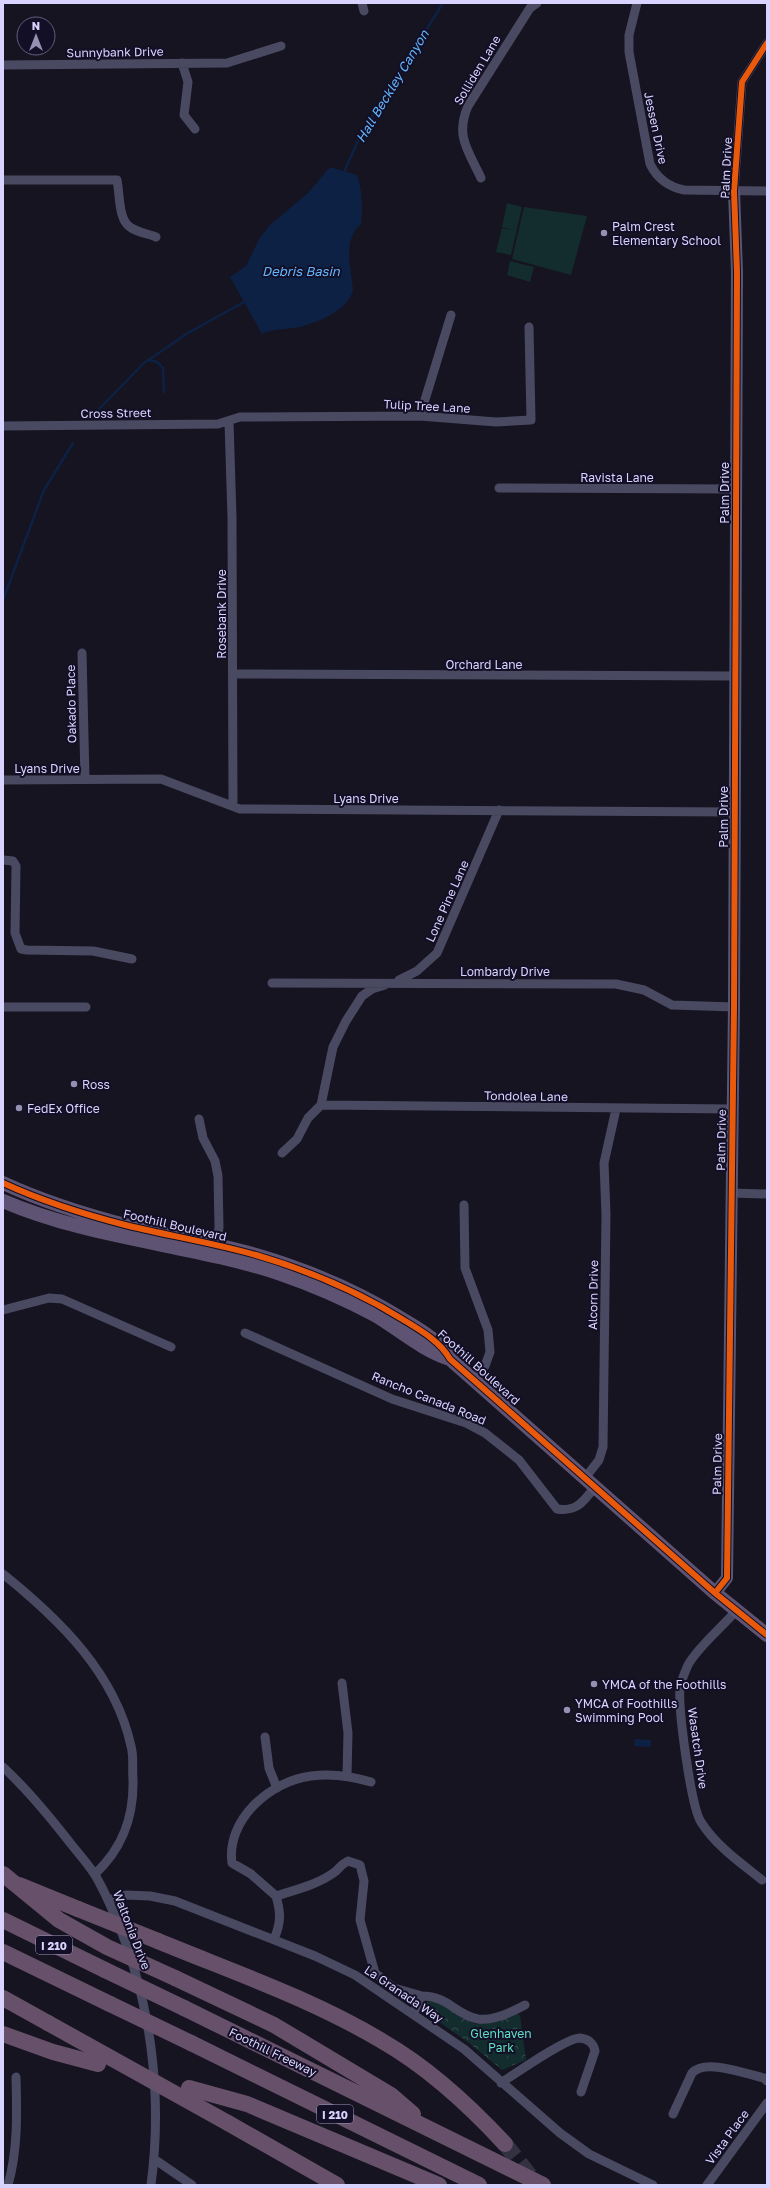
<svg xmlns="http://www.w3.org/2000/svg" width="770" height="2188" font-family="'Golos Text',sans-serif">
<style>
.park{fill:url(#park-crowns)}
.pitch{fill:#132c2d}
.water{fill:#0d2144}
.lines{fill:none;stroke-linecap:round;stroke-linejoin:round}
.stream{stroke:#0d2144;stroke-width:2.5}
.highway-tunnel{stroke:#333142;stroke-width:16;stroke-dasharray:16 8;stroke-linecap:butt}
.street{stroke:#4a4962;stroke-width:9}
.secondary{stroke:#575674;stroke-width:12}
.primary{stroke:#5e5373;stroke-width:14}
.highway{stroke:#67516a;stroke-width:16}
.highway-bridge{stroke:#67516a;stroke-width:16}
.cycleway-casing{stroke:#130f26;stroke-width:8}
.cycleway{stroke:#e8590c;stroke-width:6}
.poi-dot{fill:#9591b1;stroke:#130f26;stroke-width:1.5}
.labels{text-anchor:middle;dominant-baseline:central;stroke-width:4;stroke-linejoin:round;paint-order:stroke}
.shield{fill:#130f26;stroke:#9e99be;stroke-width:1}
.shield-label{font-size:11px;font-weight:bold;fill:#d9d4ff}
.street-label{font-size:12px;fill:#d9d4ff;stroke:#130f26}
.poi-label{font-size:12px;fill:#d9d4ff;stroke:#130f26;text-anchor:start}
.park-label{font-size:12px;fill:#5fe0c0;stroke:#130f26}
.water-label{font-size:13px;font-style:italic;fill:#62b6ff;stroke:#130f26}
</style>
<defs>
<pattern id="park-crowns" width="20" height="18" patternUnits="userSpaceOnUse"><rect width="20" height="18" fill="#132c2d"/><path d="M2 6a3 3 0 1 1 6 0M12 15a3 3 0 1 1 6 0" fill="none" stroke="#354a4c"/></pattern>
</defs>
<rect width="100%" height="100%" fill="#161421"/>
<path class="park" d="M431,2001L437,2002L468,2021L476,2024L515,2013L520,2015L526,2060L502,2070L469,2043L425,2012V2003Z"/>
<path class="pitch" d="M507,203L522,207L511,255L496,252L502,228L516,231L502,227Z
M524,207L587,216L571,275L512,259Z
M510,261L534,267L530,282L507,275Z
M506,2026L514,2054L501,2058L493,2029Z"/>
<path class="water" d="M330,167L357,175C363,191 362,208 361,224C342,240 351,268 353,290C349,310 317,323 299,327C286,330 274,328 262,334L230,277L246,266L259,239L269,226L309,192Z
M635,1739L651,1740V1747L634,1746Z"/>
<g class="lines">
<path class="stream" d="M345,170L360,136L443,3
M149,360L157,362L163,368L164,392
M99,409L144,363L188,333L244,302
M3,600L44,490L73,443"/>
<path class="highway-tunnel" d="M505,2144L535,2182"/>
<path class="street" d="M362,3L364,11
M637,3L629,35V52L650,164C657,178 669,187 684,190L767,191
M182,63L188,82L184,115L195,129
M3,65L227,63L281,46
M481,178C468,150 455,136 468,106L530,8L537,3
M3,180H117C120,194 118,219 130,227C136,232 149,234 156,237
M734,191L742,82L767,43
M420,416L451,315
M229,422L232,517L233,806
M3,426L218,424L240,417L420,416L496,422L531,420L529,327
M499,488L735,489
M82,653L85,779
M234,674L734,676
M3,780L161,779L240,809L734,812
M3,860L13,861L16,866L15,933L21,949L27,950L93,951L132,959
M399,980L417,971L437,953L499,810
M272,983L616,984L644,990L672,1005L734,1007
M3,1007H86
M321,1105L732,1109
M199,1119L203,1138L215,1161L218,1176L219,1227L216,1250
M282,1153L297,1139L308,1118L321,1105L333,1047L346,1021L362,996L372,989L385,985
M731,1193L767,1194
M464,1205L465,1268L488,1330L490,1352L485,1366L474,1378
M3,1310L49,1298L62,1299L171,1347
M245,1333L392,1399L466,1423L485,1433L519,1460L557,1509C578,1512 583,1501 595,1487
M585,1478L599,1460L603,1447L606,1214L604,1163L616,1109
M3,1574C59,1619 115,1673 131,1746C134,1756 132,1769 133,1779C134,1817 123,1848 95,1874
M736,1611C722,1627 697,1648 688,1665C685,1672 681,1681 680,1688C678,1709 691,1807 701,1822C716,1846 741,1863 762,1880
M342,1683L348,1733L347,1775
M265,1737L269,1768L277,1788
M3,1767C28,1790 50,1817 71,1844C79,1854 88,1864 95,1875C103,1888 109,1902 115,1916C151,2000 163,2094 151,2185
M276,1896C295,1890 320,1884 336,1871C340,1867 342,1864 348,1861L360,1865L364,1881L360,1920L375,1973L394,1988L422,1996
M276,1896L251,1874L232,1863C226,1820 270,1781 311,1776C332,1773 351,1776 371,1782
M108,1900L126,1895L150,1896L175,1901L315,1956L355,1975L464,2049L560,2133L589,2154L653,2185
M274,1939C281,1923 281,1913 276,1896
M413,2014L422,1996C448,1996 456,2015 478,2019C492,2021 512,2012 525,2005
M501,2083C515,2074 566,2038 580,2038C589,2039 594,2044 595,2051L581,2092
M673,2114L692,2073C705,2058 746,2074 764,2078L767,2081
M154,2159L192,2185
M8,2185C18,2150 17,2113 16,2077
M707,2185L767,2103"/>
<path class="secondary" d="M715,1593L727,1578L734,1007L737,272L734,191"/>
<path class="primary" d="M3,1183C44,1202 86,1215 129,1226C171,1236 214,1243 256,1255C307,1270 357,1291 402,1319C420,1330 440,1341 450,1359L715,1593L767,1635
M3,1201C91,1239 190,1244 281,1274C313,1285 345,1299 375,1315C400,1330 422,1350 450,1359"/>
<path class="highway" d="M19,1885L78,1909
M3,1920L105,1970
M158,1941C233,1972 312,1999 382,2041C429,2068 469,2105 505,2144
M3,1952L110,2004
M175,1978L274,2025L391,2095L413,2114
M3,1998L48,2023
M184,2008L543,2185
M3,2034L53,2052L98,2064
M191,2043L479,2185
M189,2088L247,2104L439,2185
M228,2123L337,2185"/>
<path class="highway-bridge" d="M3,1874L59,1920L107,1947L175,1978
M78,1909L158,1941
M105,1970L184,2008
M110,2004L191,2043
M48,2023L228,2123"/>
<defs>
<path id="cycleway" d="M3,1183C44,1202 86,1215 129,1226C171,1236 214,1243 256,1255C307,1270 357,1291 402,1319C420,1330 440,1341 450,1359L715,1593L767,1635
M715,1593L727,1578L734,1007L737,272L734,191L742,82L767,43"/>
</defs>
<use href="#cycleway" class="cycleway-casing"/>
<use href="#cycleway" class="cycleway"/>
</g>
<g class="poi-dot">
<circle cx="604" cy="233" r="4"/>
<circle cx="74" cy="1084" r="4"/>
<circle cx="19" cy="1108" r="4"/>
<circle cx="594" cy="1684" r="4"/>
<circle cx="567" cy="1710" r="4"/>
</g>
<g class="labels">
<g class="shield">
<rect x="36" y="1936" width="36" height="18" rx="3"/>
<rect x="317" y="2105" width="36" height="18" rx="3"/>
</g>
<g class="shield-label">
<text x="54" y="1945">I 210</text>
<text x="335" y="2114">I 210</text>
</g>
<g class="street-label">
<text transform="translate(115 52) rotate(-1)">Sunnybank Drive</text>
<text transform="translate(477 70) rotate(-59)">Solliden Lane</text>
<text transform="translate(656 128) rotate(78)">Jessen Drive</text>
<text transform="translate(726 168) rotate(-87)">Palm Drive</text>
<text transform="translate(427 406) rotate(3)">Tulip Tree Lane</text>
<text transform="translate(116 413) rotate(-1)">Cross Street</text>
<text x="617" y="477">Ravista Lane</text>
<text transform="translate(724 493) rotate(-90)">Palm Drive</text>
<text transform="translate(221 614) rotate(-90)">Rosebank Drive</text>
<text x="484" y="664">Orchard Lane</text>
<text transform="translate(71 704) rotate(-91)">Oakado Place</text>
<text x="47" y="768">Lyans Drive</text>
<text x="366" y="798">Lyans Drive</text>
<text transform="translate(723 817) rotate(-90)">Palm Drive</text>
<text transform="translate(447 901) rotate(-66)">Lone Pine Lane</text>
<text x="505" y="971">Lombardy Drive</text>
<text transform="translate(526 1096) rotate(1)">Tondolea Lane</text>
<text transform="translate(721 1140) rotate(-89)">Palm Drive</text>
<text transform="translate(175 1225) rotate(13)">Foothill Boulevard</text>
<text transform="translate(593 1295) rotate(-89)">Alcorn Drive</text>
<text transform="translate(479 1367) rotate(42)">Foothill Boulevard</text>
<text transform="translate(429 1398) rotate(22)">Rancho Canada Road</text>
<text transform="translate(717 1464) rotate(-89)">Palm Drive</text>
<text transform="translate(698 1748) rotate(82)">Wasatch Drive</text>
<text transform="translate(132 1930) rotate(69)">Waltonia Drive</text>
<text transform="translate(404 1994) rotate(34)">La Granada Way</text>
<text transform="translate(273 2052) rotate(26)">Foothill Freeway</text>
<text transform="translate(727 2137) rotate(-54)">Vista Place</text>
</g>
<g class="poi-label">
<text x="612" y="226">Palm Crest<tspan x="612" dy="14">Elementary School</tspan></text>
<text x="82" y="1084">Ross</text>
<text x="27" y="1108">FedEx Office</text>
<text x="602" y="1684">YMCA of the Foothills</text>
<text x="575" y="1703">YMCA of Foothills<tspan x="575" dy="14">Swimming Pool</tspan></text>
</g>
<g class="park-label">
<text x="501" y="2033">Glenhaven<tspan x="501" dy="14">Park</tspan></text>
</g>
<g class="water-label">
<text transform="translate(392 86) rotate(-59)">Hall Beckley Canyon</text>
<text x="301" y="271">Debris Basin</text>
</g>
</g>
<rect width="770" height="2188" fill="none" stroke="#d9d4ff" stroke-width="8"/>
<g transform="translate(36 36)"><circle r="19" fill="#130f26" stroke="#625e7d"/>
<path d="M0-3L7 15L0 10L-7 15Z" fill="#9591b1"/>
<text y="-6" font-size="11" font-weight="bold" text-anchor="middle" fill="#d9d4ff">N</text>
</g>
</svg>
